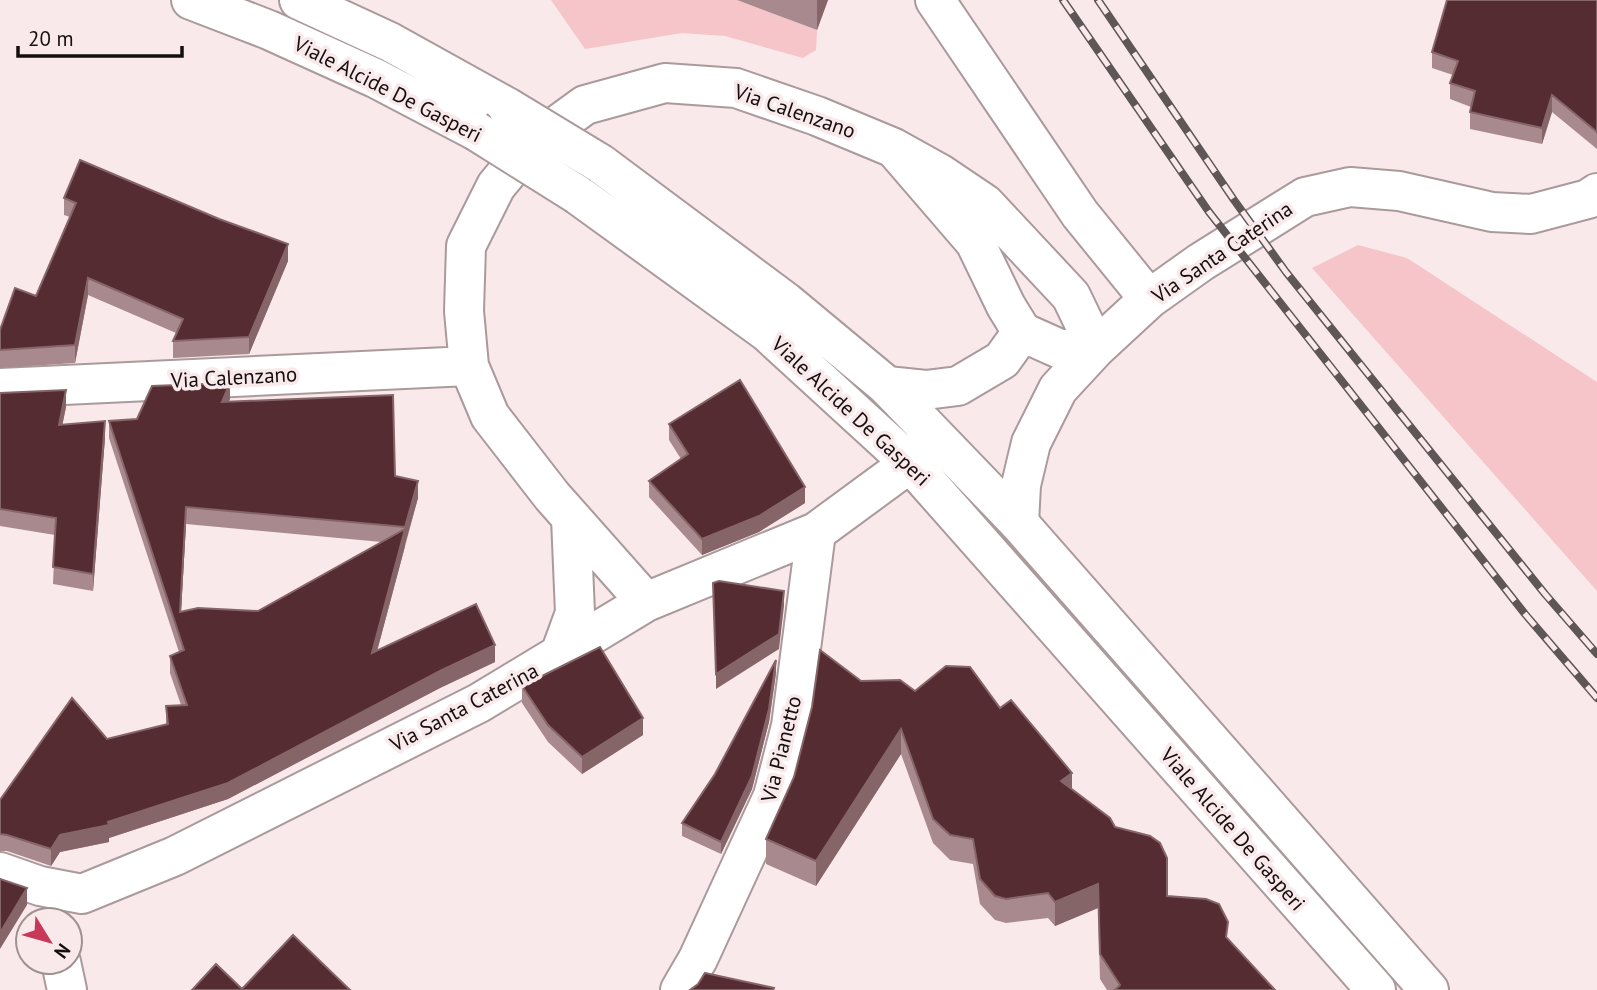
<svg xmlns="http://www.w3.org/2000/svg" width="1597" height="990" font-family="'PT Sans',sans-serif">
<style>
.green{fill:#f5c5c9}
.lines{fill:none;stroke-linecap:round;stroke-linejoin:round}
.minor-casing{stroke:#aa9a9b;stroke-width:42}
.major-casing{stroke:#aa9a9b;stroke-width:42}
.minor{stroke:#fff;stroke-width:38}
.major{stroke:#fff;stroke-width:38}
.rail-casing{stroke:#5f5657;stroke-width:8}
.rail{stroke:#fae9ea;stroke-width:5;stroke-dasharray:16;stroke-linecap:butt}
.major-bridge-casing{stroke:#aa9a9b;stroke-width:42;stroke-linecap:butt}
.major-bridge{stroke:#fff;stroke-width:38}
.wall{fill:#a88a8e;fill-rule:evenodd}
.shaded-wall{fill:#866569}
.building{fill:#552c32;stroke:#866569;stroke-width:2}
.labels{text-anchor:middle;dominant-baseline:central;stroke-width:7;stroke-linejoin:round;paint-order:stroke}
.street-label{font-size:21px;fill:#140e0f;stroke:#fae9ea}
</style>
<rect width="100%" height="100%" fill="#fae9ea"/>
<path class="green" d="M551,0H737L817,30L816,50L803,58L725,36L682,33L585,49Z
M1358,245L1407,258L1597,382V591L1312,268Z"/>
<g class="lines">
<defs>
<path id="minor" d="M935,0L1080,214L1149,299
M887,386L926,390L958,386L1002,360L1022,332
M0,388L469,366
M1019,523L1021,485L1031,443L1058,389L1096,348L1149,299L1201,262L1305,197L1350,187L1399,191L1492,212L1531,214L1588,199L1597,193
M646,602L552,496L490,416L469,366L464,311L466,246L496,186L530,145L585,105L665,83L736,88L817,116L894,148L939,173L985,204L1071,296L1096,348L1060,349L1022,332L1006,306L975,242L894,148
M560,654L575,613L571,518
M0,872L40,886L82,894L175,856L479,703L646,602L816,532L910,463
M61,962L67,990
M680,990L698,959L773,796L791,726L816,532"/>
<path id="major" d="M191,0L269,30L375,78L476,131
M299,0L390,42L507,107
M601,164L786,302L887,386L1019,523L1429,990
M578,195L767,332L910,463L1376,990"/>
</defs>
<use href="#minor" class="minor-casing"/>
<use href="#major" class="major-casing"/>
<use href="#minor" class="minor"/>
<use href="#major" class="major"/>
<defs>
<path id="rail" d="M1063,0L1209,212L1525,614L1597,698
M1098,0L1234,200L1286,272L1545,594L1597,654"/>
</defs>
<use href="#rail" class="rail-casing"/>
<use href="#rail" class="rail"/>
<defs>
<path id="major-bridge" d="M507,107L601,164
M476,131L578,195"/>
</defs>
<use href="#major-bridge" class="major-bridge-casing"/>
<use href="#major-bridge" class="major-bridge"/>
</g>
<path class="wall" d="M737,0H828L817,30Z
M1597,0V149L1552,112L1542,144L1470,129V112L1471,107L1450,99V83L1453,75L1432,68V52Z
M64,198L288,261L249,354L173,358V341L176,333L88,295L75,363L0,368V330L36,296L70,217L64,215Z
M0,393L66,407L62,425L105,438L93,591L53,584L55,535L0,526Z
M230,399L229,401L395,476L418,498L377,651L495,662L440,688L228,799L109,838V842L60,852L51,866L7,851H0V800L107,739L166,725V706L181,705L170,673V656L179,652L109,438V421L137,419ZM186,524L382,542L258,611L181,612Z
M669,424L805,503L759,532L702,555L649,497V481L681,459L669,440Z
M776,673L769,722L752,789L721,854L682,836V823L715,774Z
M861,681L1000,708L1072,789L1115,827L1167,896L1228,940L1275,990H1107L1100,979L1098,908L1055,926L1048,918L1006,923L995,920L980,904L973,864L950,860L933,843L901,754L816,886L766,864V839Z
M522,686L643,735L582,774L548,742L522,703Z"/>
<path class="shaded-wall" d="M817,0H828L817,30Z
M1552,95V112L1542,144V128Z
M288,244V261L249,354V337Z
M88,278V295L75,363V345Z
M230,383V399L222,418V402Z
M66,390V407L59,442V425Z
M105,421V438L93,591V574Z
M418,481V498L405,544V527Z
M805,487V503L759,532L702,555V539Z
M186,507V524L180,629V612Z
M405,529V546L372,670V653Z
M784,591V606L779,649L716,689V674Z
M495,645V662L440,688L228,799L109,838V842L60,852L51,866V849L60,835L108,822Z
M776,660V673L769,722L752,789L721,854V842Z
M643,718V735L582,774V757Z
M901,729V754L816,886V861Z
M1072,773V797L1061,781Z
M1098,884V908L1055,926V902Z
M27,888V905L0,949V933Z"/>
<path class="building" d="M1447,0H1597V132L1552,95L1542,128L1470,112L1475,91L1450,83L1458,61L1432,52Z
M80,160L219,219L288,244L249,337L173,341L183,319L88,278L75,345L0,350V330L15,288L36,296L76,203L64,198Z
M740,380L805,487L759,516L702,539L649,481L688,454L669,424Z
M230,383L222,402L393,395L395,476L418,481L405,527L186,507L180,612L198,608L258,611L405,529L372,653L476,604L495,645L440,671L228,783L108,822L109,825L60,835L51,849L7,835L0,834V800L72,698L107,739L168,724L166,706L187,705L170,656L184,650L109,421L137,419L152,386Z
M66,390L59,425L105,421L93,574L53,567L56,518L0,509V393Z
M719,581L784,591L779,634L716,674L713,583Z
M600,647L643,718L582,757L548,725L522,686Z
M820,650L861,681L900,680L915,691L946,666L970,667L1000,708L1011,700L1072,773L1061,781L1110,818L1115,827L1150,836L1160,843L1167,858V896L1206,899L1219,904L1228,922L1226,937L1275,990H1115L1120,985L1100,954L1098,884L1055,902L1048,893L1006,899L995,896L980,879L973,839L950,835L933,819L901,729L816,861L766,839L794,777L812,707Z
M776,660L769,709L752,776L721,842L682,823L715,774Z
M0,879L27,888L0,933Z
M293,935L350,990H192L216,964L242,989Z
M705,973L774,988L773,990H690L698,984Z"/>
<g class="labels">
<g class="street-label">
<text transform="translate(388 89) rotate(27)">Viale Alcide De Gasperi</text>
<text transform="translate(795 111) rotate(19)">Via Calenzano</text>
<text transform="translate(1222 252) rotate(-34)">Via Santa Caterina</text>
<text transform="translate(234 377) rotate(-3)">Via Calenzano</text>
<text transform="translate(851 411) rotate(43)">Viale Alcide De Gasperi</text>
<text transform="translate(464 707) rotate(-28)">Via Santa Caterina</text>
<text transform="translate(781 749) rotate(-76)">Via Pianetto</text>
<text transform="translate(1233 829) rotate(49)">Viale Alcide De Gasperi</text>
</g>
</g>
<g transform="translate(49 941) rotate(127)"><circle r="33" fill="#fae9ea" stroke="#9e9192" stroke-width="2"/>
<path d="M0-5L12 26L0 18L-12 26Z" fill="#c83858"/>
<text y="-10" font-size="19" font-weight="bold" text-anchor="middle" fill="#140e0f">N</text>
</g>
<path d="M18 46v10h164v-10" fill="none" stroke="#140e0f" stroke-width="3.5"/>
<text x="28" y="46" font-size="21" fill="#140e0f" stroke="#fae9ea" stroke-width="5" paint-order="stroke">20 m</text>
</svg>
